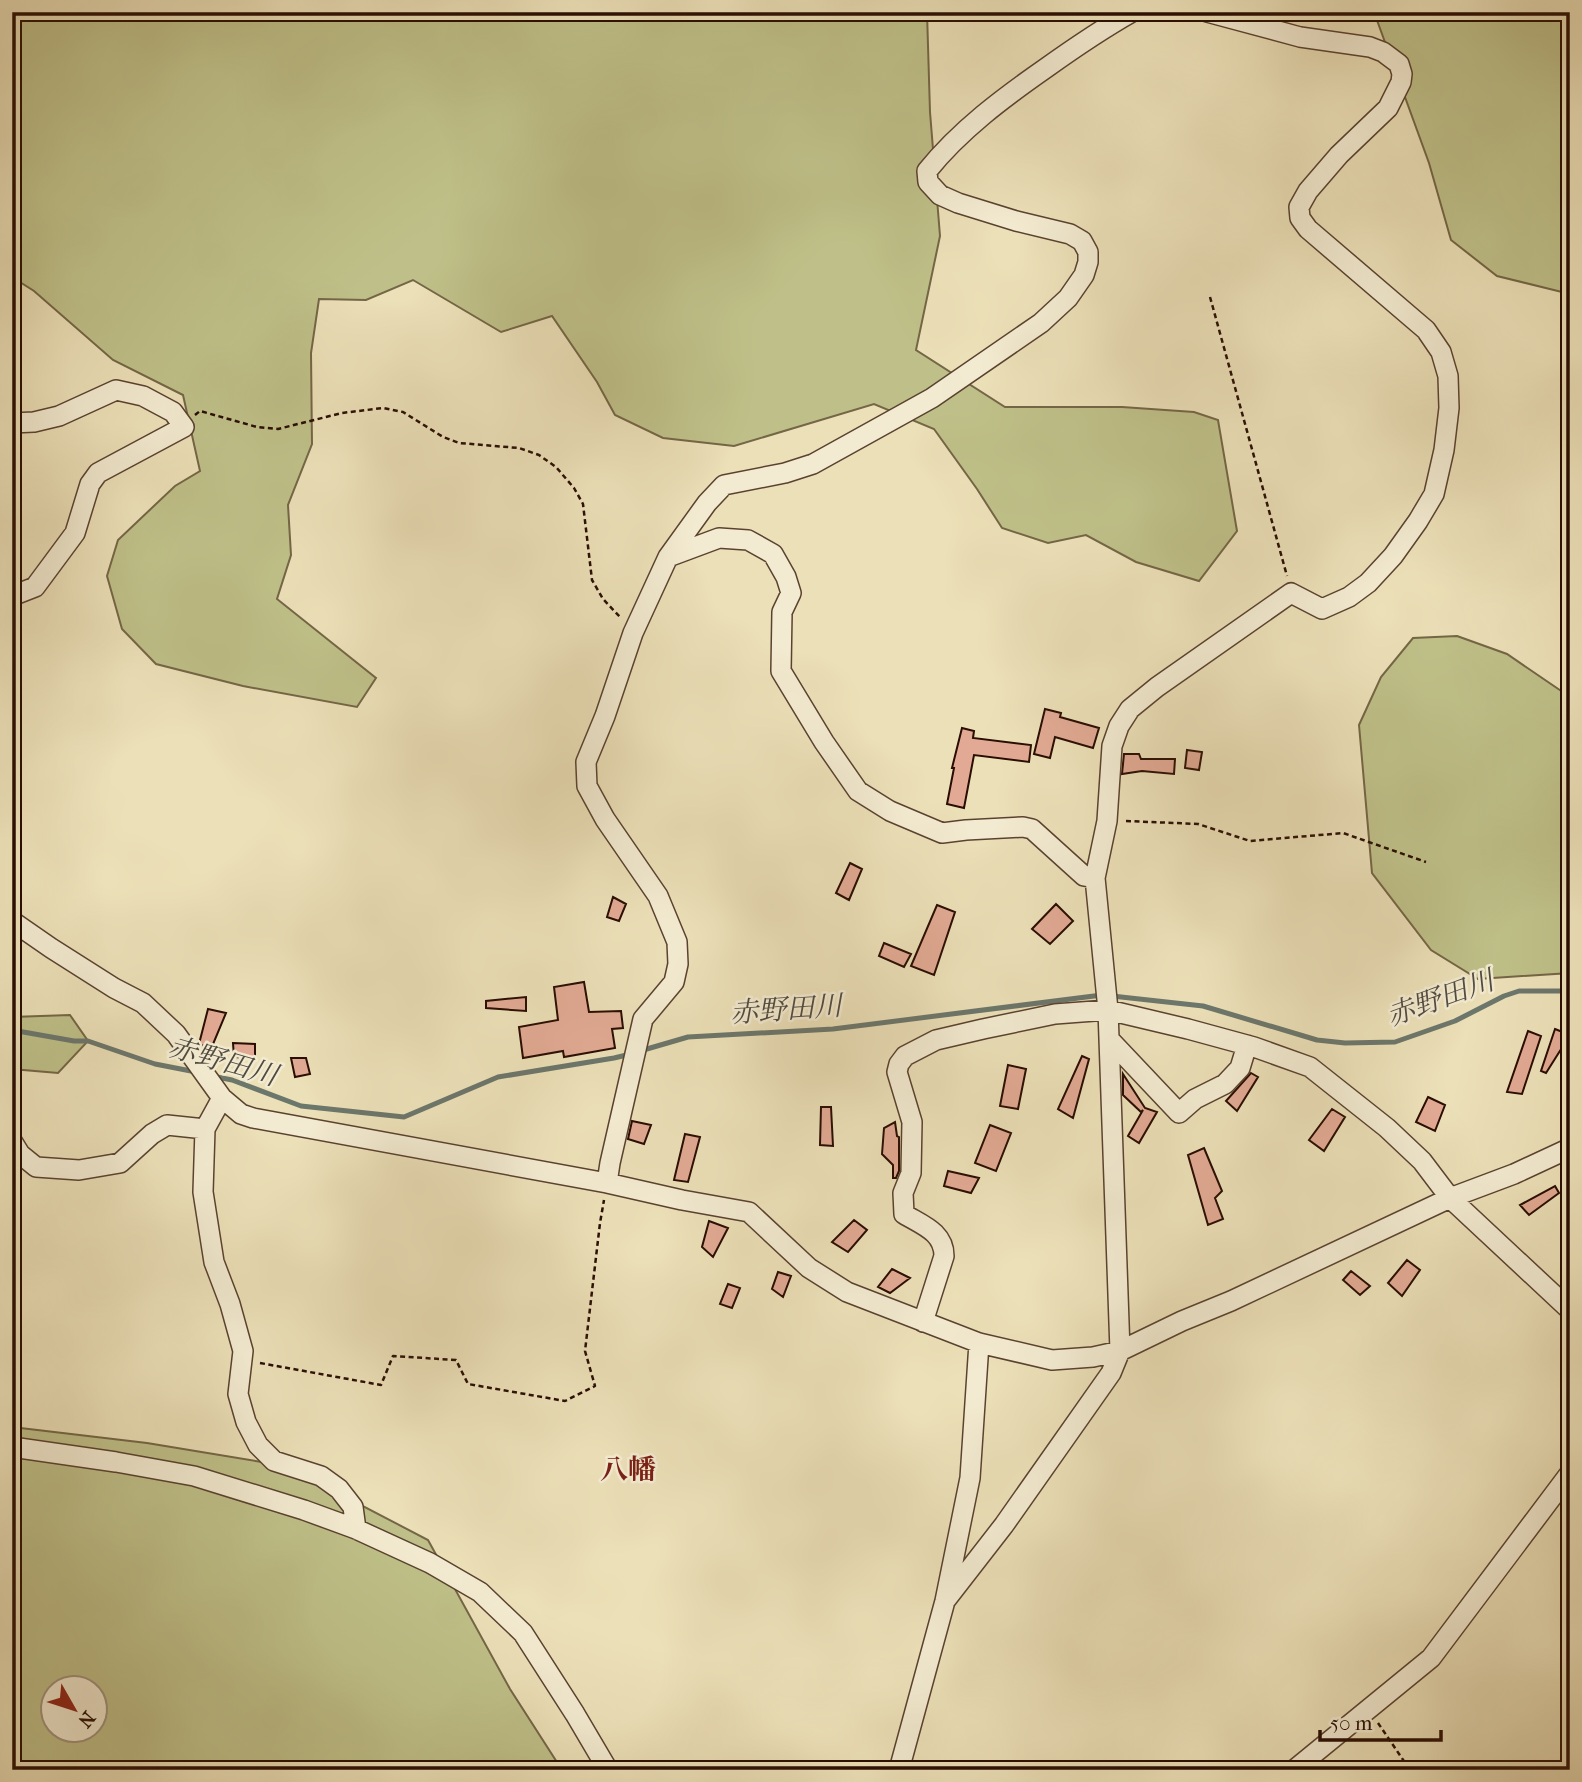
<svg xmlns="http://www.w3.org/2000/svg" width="1582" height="1782" font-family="'IM FELL French Canon','Noto Serif JP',serif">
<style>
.green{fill:#bfc089;stroke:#746646;stroke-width:2;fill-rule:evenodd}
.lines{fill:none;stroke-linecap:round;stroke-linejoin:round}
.stream{stroke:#6c776c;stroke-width:5}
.building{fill:#e2aa94;stroke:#290d02;stroke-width:2}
.minor-casing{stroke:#5a4230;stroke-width:22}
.path{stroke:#290d02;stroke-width:2.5;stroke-dasharray:5 3.5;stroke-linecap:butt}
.minor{stroke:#f3ebd1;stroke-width:19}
.labels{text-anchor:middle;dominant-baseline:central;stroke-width:5;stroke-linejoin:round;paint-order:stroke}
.water-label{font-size:28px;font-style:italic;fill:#504b40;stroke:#f3ebd1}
.neighbourhood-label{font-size:28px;font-weight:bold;fill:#7a1f14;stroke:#f3ebd1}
</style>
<rect width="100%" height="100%" fill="#ece0b8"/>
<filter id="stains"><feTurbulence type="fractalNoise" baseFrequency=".00286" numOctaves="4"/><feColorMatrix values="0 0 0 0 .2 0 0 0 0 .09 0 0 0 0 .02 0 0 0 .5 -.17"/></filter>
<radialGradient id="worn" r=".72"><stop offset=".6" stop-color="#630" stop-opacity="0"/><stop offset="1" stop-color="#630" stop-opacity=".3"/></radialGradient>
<path class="green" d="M12,12H927L930,112L940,236L916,350L1005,407H1122L1194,412L1218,420L1237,531L1199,581L1136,562L1086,535L1048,543L1002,528L977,489L934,429L874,404L734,446L663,438L615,415L597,382L552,316L501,332L413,280L366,300L319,299L311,353L312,444L288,505L291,555L277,599L376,678L357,707L243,686L156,664L122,629L107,576L118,540L175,486L200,471L183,395L113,360L34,291L12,277Z
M1374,12H1570V468L1562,461V292L1497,276L1451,240L1429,163Z
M1457,636L1507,654L1570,697V973L1478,979L1431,950L1372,873L1359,725L1381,677L1413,638Z
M70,1015L88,1041L58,1073L12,1069V1017Z
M12,1427L147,1443L286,1466L428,1540L510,1689L562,1770H12ZM52,1688H94V1730H52Z"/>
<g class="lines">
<path class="stream" d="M1112,996L1203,1006L1317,1040L1345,1043L1395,1042L1455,1021L1504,996L1519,991H1570
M12,1030L74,1041H88L155,1064L196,1072
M640,1051L688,1037L833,1029L1102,995
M212,1076L232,1080L301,1106L404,1117L498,1077L614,1058L631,1054"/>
</g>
<path class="building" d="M1045,709L1061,713L1060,717L1099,728L1093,748L1055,737L1050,758L1034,754Z
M962,728L974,731L973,738L1031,745L1029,762L974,755L964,808L947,804L954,768H952Z
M1187,750L1202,752L1199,770L1185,768Z
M1124,754H1139L1141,759H1175L1174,774L1142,771L1122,774Z
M850,863L862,869L849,900L836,893Z
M613,897L626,904L619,921L607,917Z
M1056,904L1073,921L1050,944L1032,929Z
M937,905L955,912L934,975L911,966Z
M884,943L911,954L904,967L879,956Z
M584,982L589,1012L621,1011L623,1028L612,1029L615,1048L564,1057L563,1051L523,1058L519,1027L558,1020L554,987Z
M526,997V1011L486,1008V1001Z
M208,1009L226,1013L211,1049L199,1044Z
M1555,1029L1570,1035L1546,1073L1541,1071Z
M1528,1031L1541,1036L1522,1094L1507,1092Z
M233,1043L255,1044V1058L234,1057Z
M1082,1056L1089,1059L1073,1118L1058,1109Z
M291,1058H306L310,1074L295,1077Z
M1008,1065L1026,1069L1018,1109L1000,1106Z
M1251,1073L1258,1077L1237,1111L1226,1101Z
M1123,1074L1145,1108L1157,1112L1139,1143L1128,1136L1143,1110L1141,1112L1123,1095Z
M1428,1097L1445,1105L1435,1131L1416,1122Z
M821,1107H831L833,1146L820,1145Z
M1332,1109L1345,1117L1324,1151L1309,1140Z
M632,1121L651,1125L644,1144L628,1139Z
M895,1122L897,1136L899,1137V1171L896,1178H893V1165L882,1154L884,1128Z
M990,1125L1011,1133L996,1171L975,1163Z
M685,1134L700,1137L688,1182L674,1180Z
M1204,1148L1222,1191L1215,1198L1223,1219L1208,1225L1188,1155Z
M948,1171L979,1178L971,1193L944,1186Z
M1555,1186L1559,1193L1529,1215L1520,1205Z
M854,1220L867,1230L848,1252L832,1242Z
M709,1221L728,1228L713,1257L702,1247Z
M1407,1260L1420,1270L1402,1296L1388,1283Z
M892,1269L910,1278L890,1293L878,1287Z
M1351,1271L1370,1286L1360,1295L1343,1280Z
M778,1272L791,1276L783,1297L772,1289Z
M728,1284L740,1288L732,1308L720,1304Z"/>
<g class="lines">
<defs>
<path id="minor" d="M12,423L34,422L59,416L116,390L143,396L173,412L184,427L98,473L90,484L75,533L35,587L12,596
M668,557L719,538L748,540L773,554L786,577L791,593L782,612L781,671L824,742L858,791L890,811L942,833L966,830L1023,827L1032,829L1084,876L1095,878
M12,921L51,948L114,988L143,1003L176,1034L222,1098L241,1114L253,1118L607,1183L682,1200L749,1212L809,1268L847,1292L979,1343L1052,1360L1093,1357L1120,1351L1182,1321L1231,1301L1450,1198L1514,1174L1570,1148
M1109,1039L1179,1113L1195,1099L1225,1084L1240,1068L1247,1045
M222,1098L205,1129L203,1192L214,1262L230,1304L243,1351L238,1394L246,1422L258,1445L274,1461L321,1476L339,1489L353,1507L356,1529
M12,1141L20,1154L36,1167L79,1170L120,1163L152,1134L167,1125L205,1129
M607,1183L610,1163L643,1019L674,982L678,964L677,942L658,896L605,819L587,786L586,762L605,716L633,633L668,557L707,503L724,485L785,473L813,464L932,398L1041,323L1068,298L1084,275L1088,262V252L1082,241L1070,234L1016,221L958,203L940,195L928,182L927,171C960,130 1003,98 1046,68C1074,48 1102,29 1132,12
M923,1322L944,1256C944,1232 922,1225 904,1214L903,1193L911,1173L912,1122L897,1072L899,1064L905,1056L936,1040L983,1029L1055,1014L1108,1010L1188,1029L1254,1047L1310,1067L1387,1128L1422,1161L1450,1198L1570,1310
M12,1447L116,1462L194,1476L304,1510L356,1529L430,1563L480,1592L523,1633L575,1714L608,1770
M945,1601L1004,1525L1111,1373L1120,1351L1108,1010L1095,878L1107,821L1112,746L1119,726L1130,709L1157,687L1291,593L1322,609L1349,597L1368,583L1393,556L1418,521L1434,494L1444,450L1449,408L1448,376L1441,352L1426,330L1308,229L1300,218L1299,207L1308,191L1339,155L1388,108L1401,82L1402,74L1399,64L1383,52L1370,47L1300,37L1207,12
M899,1770L945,1601L970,1478L979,1343
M1294,1770L1431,1658L1570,1473"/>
</defs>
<use href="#minor" class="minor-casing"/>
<path class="path" d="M1210,297L1287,576
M195,415L200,411L257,427L278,429L342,413L383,408L403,412L443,437L459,443L519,448L539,455L556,467L574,488L583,504L592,580L603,599L620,617
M1126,821L1198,824L1250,841L1343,833L1426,862
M260,1363L381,1385L393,1356L456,1360L468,1384L565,1401L595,1386L585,1351L600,1223L604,1200
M1378,1723L1410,1770"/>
<use href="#minor" class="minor"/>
</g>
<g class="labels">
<g class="water-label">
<text transform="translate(1440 998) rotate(-20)">赤野田川</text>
<text transform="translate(786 1009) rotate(-4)">赤野田川</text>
<text transform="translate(223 1061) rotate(16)">赤野田川</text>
</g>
<g class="neighbourhood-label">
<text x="628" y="1469">八幡</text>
</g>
</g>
<rect width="1582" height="1782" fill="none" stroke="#ece0b8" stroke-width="42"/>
<rect x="14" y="14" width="1554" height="1754" fill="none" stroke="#290d02" stroke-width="3.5"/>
<rect x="21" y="21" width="1540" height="1740" fill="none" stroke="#290d02" stroke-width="2"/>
<g transform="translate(74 1709) rotate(129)"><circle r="33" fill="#f3ebd1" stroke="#a2927e" stroke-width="2"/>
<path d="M0-5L12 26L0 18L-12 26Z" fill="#8f2418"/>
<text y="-10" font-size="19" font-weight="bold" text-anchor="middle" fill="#290d02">N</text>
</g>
<path d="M1320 1730v10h121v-10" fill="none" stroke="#290d02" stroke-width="3.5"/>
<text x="1330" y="1730" font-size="21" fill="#290d02" stroke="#f3ebd1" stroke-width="5" paint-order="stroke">50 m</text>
<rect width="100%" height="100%" filter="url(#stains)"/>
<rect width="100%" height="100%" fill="url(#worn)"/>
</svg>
